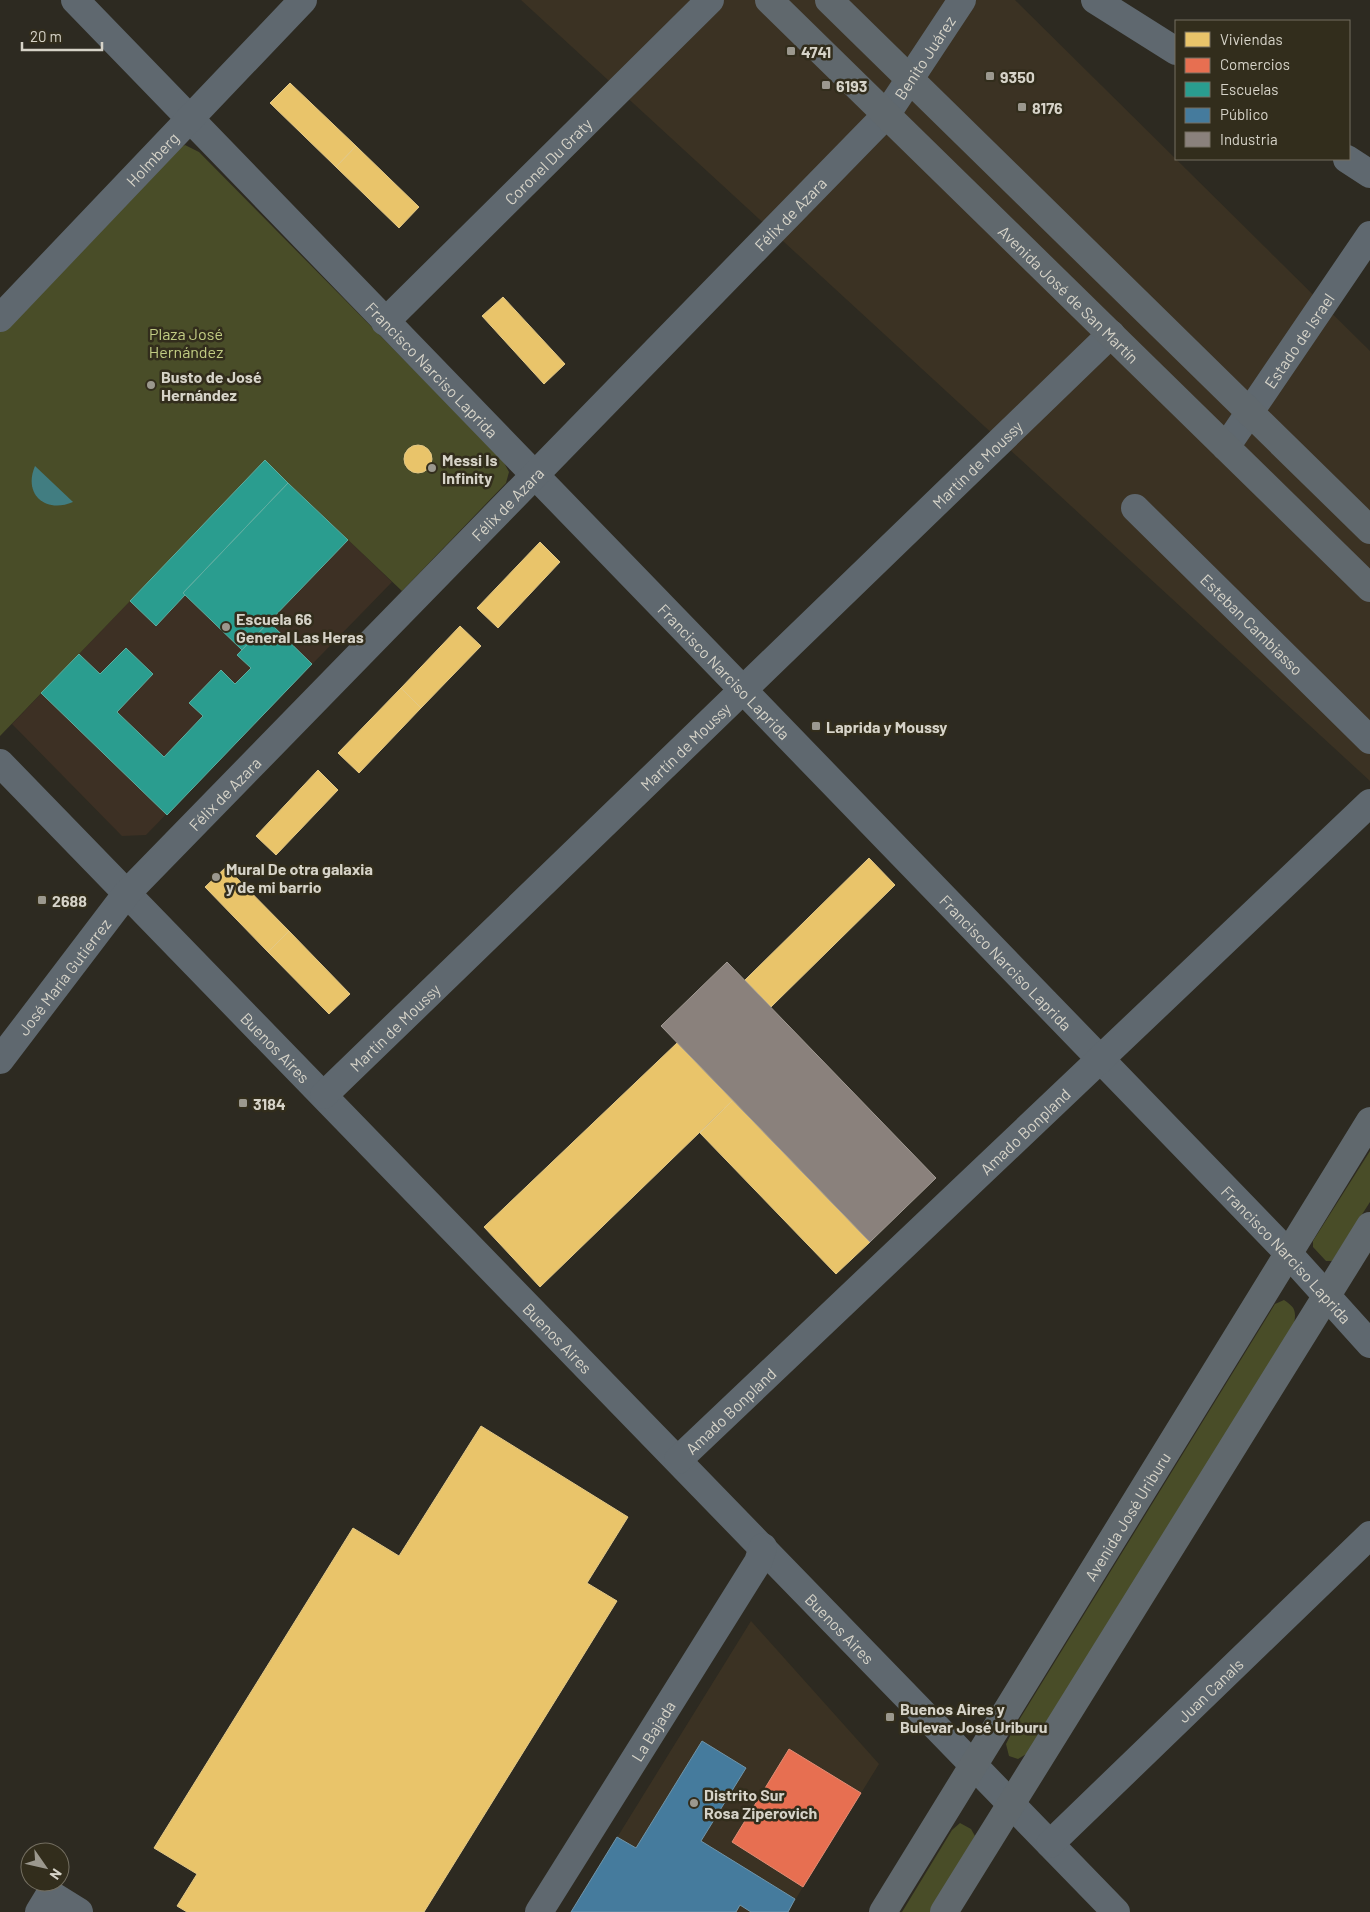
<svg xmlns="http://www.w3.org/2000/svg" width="1370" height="1912" font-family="Barlow,sans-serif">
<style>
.commercial{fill:#3b3223}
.education{fill:#3d3024}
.green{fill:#494d28}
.water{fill:#417d81}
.homes{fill:#e9c46a;stroke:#e3c886}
.shops{fill:#e76f51;stroke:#e28d75}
.schools{fill:#2a9d8f;stroke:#5eada0}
.public{fill:#457b9d;stroke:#7095aa}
.industry{fill:#8a817c;stroke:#a19a93}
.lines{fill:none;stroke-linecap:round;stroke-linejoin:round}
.minor{stroke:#5f686f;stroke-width:28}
.major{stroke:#60686d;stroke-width:28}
.poi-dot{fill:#9b988e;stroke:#322d1c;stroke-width:2}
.labels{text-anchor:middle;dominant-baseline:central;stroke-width:5;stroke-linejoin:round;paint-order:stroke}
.poi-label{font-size:16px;font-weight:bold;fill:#d6d3c8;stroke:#322d1c;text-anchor:start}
.street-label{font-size:16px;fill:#d6d3c8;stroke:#322d1c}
.park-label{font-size:16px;fill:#c2cd83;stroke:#322d1c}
</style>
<rect width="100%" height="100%" fill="#2d2a21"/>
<path class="commercial" d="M521,0H1015L1370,351V781Z
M751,1621L879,1764L803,1887L788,1912H571Z"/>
<path class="education" d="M265,460L392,582L146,835L122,836L12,724Z"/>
<path class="green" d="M185,145L199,152L502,459L509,472L506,483L402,591L265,461L0,736V330L168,154Z
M1370,1151V1202L1332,1261H1326L1313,1247V1241Z
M1284,1300C1296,1308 1296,1311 1294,1325L1028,1753L1018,1759L1009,1756L1006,1744L1013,1730L1275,1304Z
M960,1823L971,1829L975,1836L931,1912H902L952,1830Z"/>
<path class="water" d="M35,466L73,502C45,514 23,494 35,466Z"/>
<path class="homes" d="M290,83L356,146L336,167L270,103Z
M356,146L419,207L399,228L336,167Z
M503,297L565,364L544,384L482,316Z
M404 459a14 14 0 1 1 28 0a14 14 0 1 1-28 0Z
M540,542L560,562L498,628L477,608Z
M460,626L481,646L421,708L401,688Z
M401,688L421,708L359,773L338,753Z
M318,770L338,790L276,855L256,836Z
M869,858L895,885L771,1007L745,980Z
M226,867L289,931L268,952L205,887Z
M289,931L350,994L329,1014L268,952Z
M678,1042L733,1100L540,1287L484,1227Z
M733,1100L870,1242L836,1274L700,1133Z
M481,1426L628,1517L587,1583L617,1601L424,1912H187L177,1906L197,1874L154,1848L353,1528L399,1556Z"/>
<path class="shops" d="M789,1749L861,1793L803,1887L732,1842Z"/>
<path class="schools" d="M265,460L288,483L183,593L185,595L156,626L130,601Z
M288,483L348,540L242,650L183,593Z
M269,622L312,664L167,815L41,693L79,654L100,674L126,648L153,674L117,712L164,757L203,716L189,703L221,670L235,684L251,668L237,655Z"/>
<path class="public" d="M702,1741L746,1768L701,1841L795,1899L788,1912H751L740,1905L736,1912H571L617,1837L636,1848Z"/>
<path class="industry" d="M727,962L936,1178L870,1242L661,1026Z"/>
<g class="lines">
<g class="minor">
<path id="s1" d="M75,0L1288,1253L1370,1344"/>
<path d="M1095,0L1176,51"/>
<path d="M1347,159L1370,174"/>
<path id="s2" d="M0,318L303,0"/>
<path id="s3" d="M385,322L710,0"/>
<path id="s4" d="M1226,447L1370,235"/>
<path id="s5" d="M1135,508L1370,740"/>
<path id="s6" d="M0,763L1116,1912"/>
<path id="s7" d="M0,1060L127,893L886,115L962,0"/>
<path id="s8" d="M324,1095L1111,334"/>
<path id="s9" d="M678,1460L1370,803"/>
<path id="s10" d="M1050,1844L1370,1535"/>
<path d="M39,1912L50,1894L79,1912"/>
<path id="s11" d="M539,1912L758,1562L763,1547"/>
</g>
<g class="major">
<path id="s12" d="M769,0L1370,588"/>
<path d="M829,0L1370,530"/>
<path id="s13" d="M883,1912L1370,1121"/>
<path d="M944,1912L1370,1226"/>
</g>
</g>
<g class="poi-dot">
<rect x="786" y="46" width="10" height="10" rx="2.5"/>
<rect x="985" y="71" width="10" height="10" rx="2.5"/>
<rect x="821" y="80" width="10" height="10" rx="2.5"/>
<rect x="1017" y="102" width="10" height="10" rx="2.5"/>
<circle cx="151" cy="385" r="5"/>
<circle cx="432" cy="468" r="5"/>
<circle cx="226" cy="627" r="5"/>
<rect x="811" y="721" width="10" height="10" rx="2.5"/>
<circle cx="216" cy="877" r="5"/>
<rect x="37" y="895" width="10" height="10" rx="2.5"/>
<rect x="238" y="1098" width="10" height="10" rx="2.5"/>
<rect x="885" y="1712" width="10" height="10" rx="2.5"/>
<circle cx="694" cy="1803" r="5"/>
</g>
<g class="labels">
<g class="poi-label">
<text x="801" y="51">4741</text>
<text x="1000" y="76">9350</text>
<text x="836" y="85">6193</text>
<text x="1032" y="107">8176</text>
<text x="161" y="376">Busto de José<tspan x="161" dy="18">Hernández</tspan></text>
<text x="442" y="459">Messi Is<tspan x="442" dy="18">Infinity</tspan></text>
<text x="236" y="618">Escuela 66<tspan x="236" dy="18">General Las Heras</tspan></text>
<text x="826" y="726">Laprida y Moussy</text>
<text x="226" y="868">Mural De otra galaxia<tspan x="226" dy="18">y de mi barrio</tspan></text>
<text x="52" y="900">2688</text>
<text x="253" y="1103">3184</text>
<text x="900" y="1708">Buenos Aires y<tspan x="900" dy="18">Bulevar José Uriburu</tspan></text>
<text x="704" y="1794">Distrito Sur<tspan x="704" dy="18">Rosa Ziperovich</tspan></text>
</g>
<g class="street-label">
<text stroke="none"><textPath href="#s7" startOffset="1366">Benito Juárez</textPath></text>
<text stroke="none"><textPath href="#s2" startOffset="220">Holmberg</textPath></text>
<text stroke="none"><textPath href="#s3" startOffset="229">Coronel Du Graty</textPath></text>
<text stroke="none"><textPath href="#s7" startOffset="1159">Félix de Azara</textPath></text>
<text stroke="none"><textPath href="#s12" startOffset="420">Avenida José de San Martín</textPath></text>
<text stroke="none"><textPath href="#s4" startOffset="129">Estado de Israel</textPath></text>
<text stroke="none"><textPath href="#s1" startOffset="514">Francisco Narciso Laprida</textPath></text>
<text stroke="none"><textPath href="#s8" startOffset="908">Martín de Moussy</textPath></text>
<text stroke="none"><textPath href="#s7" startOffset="754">Félix de Azara</textPath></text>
<text stroke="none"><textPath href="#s5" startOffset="165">Esteban Cambiasso</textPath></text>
<text stroke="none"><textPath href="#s1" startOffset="934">Francisco Narciso Laprida</textPath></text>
<text stroke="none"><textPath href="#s8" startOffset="502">Martín de Moussy</textPath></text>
<text stroke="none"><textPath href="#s7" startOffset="349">Félix de Azara</textPath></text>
<text stroke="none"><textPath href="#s1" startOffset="1339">Francisco Narciso Laprida</textPath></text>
<text stroke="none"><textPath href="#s7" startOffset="105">José María Gutierrez</textPath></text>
<text stroke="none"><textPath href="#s8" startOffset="98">Martín de Moussy</textPath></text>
<text stroke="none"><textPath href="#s6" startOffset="396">Buenos Aires</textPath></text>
<text stroke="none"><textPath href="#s9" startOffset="478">Amado Bonpland</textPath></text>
<text stroke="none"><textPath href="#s1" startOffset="1744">Francisco Narciso Laprida</textPath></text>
<text stroke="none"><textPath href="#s6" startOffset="801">Buenos Aires</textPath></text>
<text stroke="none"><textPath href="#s9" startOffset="72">Amado Bonpland</textPath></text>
<text stroke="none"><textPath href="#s13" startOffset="465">Avenida José Uriburu</textPath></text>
<text stroke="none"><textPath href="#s6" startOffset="1206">Buenos Aires</textPath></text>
<text stroke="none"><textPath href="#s10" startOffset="222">Juan Canals</textPath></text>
<text stroke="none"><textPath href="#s11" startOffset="214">La Bajada</textPath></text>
</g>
<g class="park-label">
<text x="186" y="333">Plaza José<tspan x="186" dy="18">Hernández</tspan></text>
</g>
</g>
<rect x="1175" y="20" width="175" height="140" fill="#322d1c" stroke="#746f61"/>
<rect x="1185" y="32" width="25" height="15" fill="#e9c46a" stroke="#746f61"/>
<text x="1220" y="45" font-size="15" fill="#d6d3c8">Viviendas</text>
<rect x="1185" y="58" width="25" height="15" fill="#e76f51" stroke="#746f61"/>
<text x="1220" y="70" font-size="15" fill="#d6d3c8">Comercios</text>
<rect x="1185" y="82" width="25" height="15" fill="#2a9d8f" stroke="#746f61"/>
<text x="1220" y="95" font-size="15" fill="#d6d3c8">Escuelas</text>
<rect x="1185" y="108" width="25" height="15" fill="#457b9d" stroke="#746f61"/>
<text x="1220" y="120" font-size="15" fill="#d6d3c8">Público</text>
<rect x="1185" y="132" width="25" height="15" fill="#8a817c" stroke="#746f61"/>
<text x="1220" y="145" font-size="15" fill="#d6d3c8">Industria</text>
<g transform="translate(45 1867) rotate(124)"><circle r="24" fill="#322d1c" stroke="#746f61"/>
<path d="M0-4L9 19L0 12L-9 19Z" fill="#9b988e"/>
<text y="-8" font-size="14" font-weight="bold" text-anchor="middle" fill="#d6d3c8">N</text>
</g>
<path d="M22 42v8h80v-8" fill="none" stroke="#d6d3c8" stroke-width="2.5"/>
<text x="30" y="42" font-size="15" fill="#d6d3c8" stroke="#322d1c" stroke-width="4" paint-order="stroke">20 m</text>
</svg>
